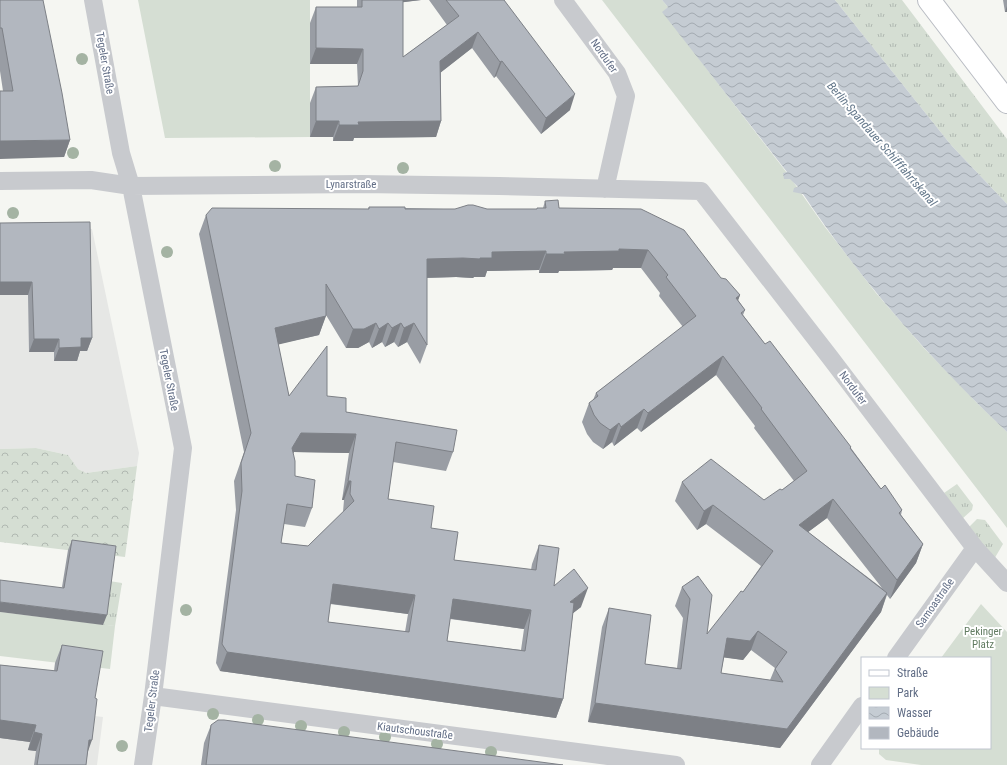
<svg xmlns="http://www.w3.org/2000/svg" width="1007" height="765" font-family="'Roboto Condensed',sans-serif">
<style>
.built{fill:#e6e7e5}
.grass{fill:url(#grass-tufts)}
.forest{fill:url(#forest-crowns)}
.park{fill:#d5ded3}
.water{fill:url(#water-waves)}
.lines{fill:none;stroke-linecap:round;stroke-linejoin:round}
.secondary-casing{stroke:#b9bcc3;stroke-width:24}
.street{stroke:#c8cace;stroke-width:18}
.secondary{stroke:#fff;stroke-width:22}
.tree{fill:#a4b3a3}
.wall{fill:#999da4;fill-rule:evenodd}
.shaded-wall{fill:#7d8086}
.building{fill:#b2b7bf;stroke:#7d8086;fill-rule:evenodd}
.labels{text-anchor:middle;dominant-baseline:central;stroke-width:4;stroke-linejoin:round;paint-order:stroke}
.street-label{font-size:11px;fill:#626e86;stroke:#fff}
.park-label{font-size:11px;fill:#627c62;stroke:#fff}
.water-label{font-size:12px;font-style:italic;fill:#63778a;stroke:#fff}
</style>
<defs>
<pattern id="grass-tufts" width="24" height="20" patternUnits="userSpaceOnUse"><rect width="24" height="20" fill="#d5ded3"/><path d="M3 7l-1-3M5 7V3M7 7l1-3M15 17l-1-3M17 17v-4M19 17l1-3" fill="none" stroke="#b0b8b1"/></pattern>
<pattern id="forest-crowns" width="20" height="18" patternUnits="userSpaceOnUse"><rect width="20" height="18" fill="#d5ded3"/><path d="M2 6a3 3 0 1 1 6 0M12 15a3 3 0 1 1 6 0" fill="none" stroke="#b0b8b1"/></pattern>
<pattern id="water-waves" width="16" height="10" patternUnits="userSpaceOnUse"><rect width="16" height="10" fill="#c5ccd3"/><path d="M0 5q4-4 8 0t8 0" fill="none" stroke="#a3aab1"/></pattern>
</defs>
<rect width="100%" height="100%" fill="#f5f6f2"/>
<path class="built" d="M52,228L92,229L139,453L137,466L86,473L78,469L68,455L36,448L0,449V230Z
M0,705L103,717L97,765H0Z"/>
<path class="grass" d="M835,0H902L1007,139V204L951,145Z
M957,484L973,505L972,510L962,519L944,493Z
M977,519L985,520L1003,544L993,561L968,528Z
M109,581L122,583L115,626L103,625Z"/>
<path class="forest" d="M36,448L68,455L78,469L86,473L137,466L125,557L0,542V449Z"/>
<path class="park" d="M138,0H310V137L165,138Z
M602,0H662L668,7L663,12L787,173L825,227L876,293L923,347L977,403L1007,432V528Z
M981,604L1007,632V765H921L886,760L879,754V748H990V658H941Z
M0,612L115,626L110,669L0,656Z"/>
<path class="water" d="M662,0H835L951,145L1007,204V432C931,360 861,281 803,194L793,192L794,188L798,187L790,179H784L783,173L787,172L662,12L668,7Z"/>
<g class="lines">
<defs>
<path id="secondary" d="M929,0L1007,102"/>
</defs>
<use href="#secondary" class="secondary-casing"/>
<path class="street" d="M93,0L121,153L131,186L183,448L153,696L143,765
M563,0L617,73L626,96L605,189
M0,181L91,180L131,186L362,184L499,186L701,191L829,356L975,548L1007,583
M896,658L975,548
M153,696L676,765
M820,765L862,706"/>
<use href="#secondary" class="secondary"/>
</g>
<g class="tree">
<circle cx="82" cy="59" r="6"/>
<circle cx="73" cy="153" r="6"/>
<circle cx="275" cy="166" r="6"/>
<circle cx="403" cy="168" r="6"/>
<circle cx="13" cy="213" r="6"/>
<circle cx="167" cy="252" r="6"/>
<circle cx="186" cy="610" r="6"/>
<circle cx="213" cy="714" r="6"/>
<circle cx="258" cy="720" r="6"/>
<circle cx="301" cy="726" r="6"/>
<circle cx="344" cy="732" r="6"/>
<circle cx="385" cy="737" r="6"/>
<circle cx="437" cy="744" r="6"/>
<circle cx="122" cy="746" r="6"/>
<circle cx="491" cy="752" r="6"/>
</g>
<path class="wall" d="M0,0L70,140L64,157L3,91L0,71Z
M357,0H421L403,2V57L447,25L429,0H504L570,110L541,134L496,76L494,78L472,48L441,72V121L436,137L354,138L353,141H333V137H310V103L316,87L358,86L357,64H310V23L316,7H357Z
M1003,0H1007V12H1005Z
M545,201L559,208L721,278L740,295L738,300L745,310L743,315L765,344L851,447V448L881,489L902,510L901,515L923,544L916,563L890,599L887,595L881,612L780,748L588,722L602,627L609,608L645,664L677,668L683,618L675,606L682,587L698,576L707,634L743,592L761,566L706,524L697,530L675,501L682,482L764,500L782,490L794,481L754,428L755,426L716,375L641,432L637,428L614,446L612,442L603,449L593,442L587,434L582,422L589,403L593,400L596,393L683,327L659,296L660,293L641,268H613L612,270L559,271L558,273H539V270L487,271L485,277H474L473,278L456,277L427,278V345L420,364L407,342L398,347L394,342L385,347L382,342L372,348L369,342L358,348H346L326,315L319,335L278,344L289,396H327L346,412L453,452L446,471L393,462L388,499L431,528L454,560L531,570L532,564L539,545L554,586L581,607L573,613L563,699L556,718L220,671L216,663L236,510L234,481L244,452L199,234L206,215L368,209L369,207L444,209H537V208H543ZM294,452L349,453L342,500H344L343,512L308,546L281,543L284,524L305,527L312,508L295,476L293,453ZM827,518L882,588L808,532ZM330,604L408,614L405,632L328,622ZM450,619L524,629L521,650L447,641ZM751,650L775,668L770,680L721,673L724,657L743,660Z
M0,223L92,338L87,351H80L77,361H54V352H29L28,295Z
M72,540L103,625L62,587L68,550Z
M62,645L95,698L86,765H34L36,751L28,750L30,742L0,738V665L54,671L55,663Z
M211,725L563,765H201L204,743Z"/>
<path class="shaded-wall" d="M399,0H421L397,3Z
M1007,6V12H1005Z
M478,32L472,48L435,77L440,61Z
M316,48L363,49L357,64H310Z
M502,61L496,76L494,78L500,62Z
M575,94L570,110L541,134L546,118Z
M316,121H339L333,137H310Z
M441,121L436,137L354,138L353,141H333L339,125L358,122Z
M70,140L64,157L0,159V141Z
M619,249L648,250L641,268H613L612,270L559,271L558,273H539L546,254L564,252Z
M546,251L539,270L487,271L485,277H474L473,278L456,277L420,278L427,259L463,258L492,252Z
M0,282H32L28,295H0Z
M740,295L733,314L736,298Z
M326,316L319,335L268,347L275,328Z
M376,323L369,342L358,348H346L353,329Z
M388,323L382,342L372,348L379,329Z
M401,323L394,342L385,347L392,328Z
M414,323L407,342L398,347L404,328Z
M81,338H92L87,351H80L77,361H54L59,348Z
M34,339H59L54,352H29Z
M723,356L716,375L641,432L648,413Z
M644,409L637,428L614,446L621,427Z
M619,423L612,442L603,449L610,430Z
M301,433L356,434L349,453L294,452L285,467L292,448Z
M348,481H351L344,500H342Z
M833,499L827,518L792,544L799,525Z
M713,505L706,524L697,530L704,511Z
M923,544L916,563L890,599L897,580Z
M333,584L415,595L408,614L326,603Z
M588,588L581,607L563,621L570,602Z
M887,593L881,612L780,748L588,722L595,703L787,729Z
M453,599L531,610L524,629L446,618Z
M0,602L107,615L103,625L0,612Z
M758,631L751,650L743,660L720,657L727,638Z
M227,652L563,699L556,718L220,671Z
M0,720L36,725L30,742L0,738Z
M34,732L42,734L36,751L28,750Z
M89,740H92L86,757Z"/>
<path class="building" d="M0,0H43L62,93L70,140L0,141V91H13L2,28H0Z
M362,0H403V57L459,16L446,0H504L575,94L546,118L502,61L500,62L478,32L440,61L441,121L358,122L359,125H339V121H316V87L358,86L363,71V49L316,48V7H362Z
M558,200L559,208L641,209L684,230L721,278L726,279L740,295L736,298L745,310L741,313L765,344L770,341L851,447L850,448L881,489L885,485L902,510L899,513L923,544L897,580L833,499L799,525L887,593L787,729L595,703L609,608L651,615L645,664L681,669L690,599L682,587L698,576L712,595L707,634L741,591L743,592L773,551L713,505L704,511L682,482L711,459L764,500L780,489L782,490L807,471L761,409L762,408L723,356L648,413L644,409L621,427L619,423L610,430L600,423L594,415L589,403L598,396L596,393L696,316L666,277L668,275L648,250L619,249V251L564,252L565,254H546V251L492,252V258H480V259L463,258L427,259V345L414,323L404,328L401,323L392,328L388,323L379,329L376,323L364,329H353L326,284V316L275,328L289,396L327,346V396L346,398V412L457,430L453,452L396,442L388,499L434,506L431,528L458,532L454,560L536,570L539,545L559,548L554,586L574,569L588,588L570,602L574,603L563,699L227,652L222,644L242,491L241,463L251,433L206,215L212,208L369,209V207H405V209H455L468,205H473L487,209H537V208H546L545,201ZM301,433L356,434L348,481H351L350,494L354,501L308,546L281,543L287,504L312,508L315,480L295,476V461L292,448ZM333,584L415,595L409,632L328,622ZM453,599L531,610L525,651L447,641ZM758,631L787,652L775,669L783,682L721,673L727,638L750,641Z
M90,222L92,338H81V347L59,348V339H34L32,282H0V223Z
M72,540L116,546L107,615L0,602V580L64,588Z
M62,645L103,651L95,698L97,699L92,740H89L86,765H37L42,734L34,732L36,725L0,720V665L57,671Z
M218,720H224L563,765H206L211,725Z"/>
<g class="labels">
<g class="street-label">
<text transform="translate(604 56) rotate(55)">Nordufer</text>
<text transform="translate(105 63) rotate(80)">Tegeler Straße</text>
<text x="351" y="184">Lynarstraße</text>
<text transform="translate(169 380) rotate(79)">Tegeler Straße</text>
<text transform="translate(853 388) rotate(53)">Nordufer</text>
<text transform="translate(935 603) rotate(-55)">Samoastraße</text>
<text transform="translate(152 701) rotate(-83)">Tegeler Straße</text>
<text transform="translate(415 731) rotate(7)">Kiautschoustraße</text>
</g>
<g class="park-label">
<text x="983" y="631">Pekinger<tspan x="983" dy="13">Platz</tspan></text>
</g>
<g class="water-label">
<text transform="translate(882 144) rotate(49)">Berlin-Spandauer Schifffahrtskanal</text>
</g>
</g>
<rect x="861" y="657" width="130" height="92" fill="#ffffff" stroke="#c0c5cf"/>
<rect x="869" y="670" width="20" height="6" fill="#ffffff" stroke="#c0c5cf"/>
<text x="897" y="677" font-size="12" fill="#626e86">Straße</text>
<rect x="869" y="687" width="20" height="12" fill="#d5ded3" stroke="#c0c5cf"/>
<text x="897" y="697" font-size="12" fill="#626e86">Park</text>
<rect x="869" y="707" width="20" height="12" fill="url(#water-waves)" stroke="#c0c5cf"/>
<text x="897" y="717" font-size="12" fill="#626e86">Wasser</text>
<rect x="869" y="727" width="20" height="12" fill="#b2b7bf" stroke="#c0c5cf"/>
<text x="897" y="737" font-size="12" fill="#626e86">Gebäude</text>
</svg>
